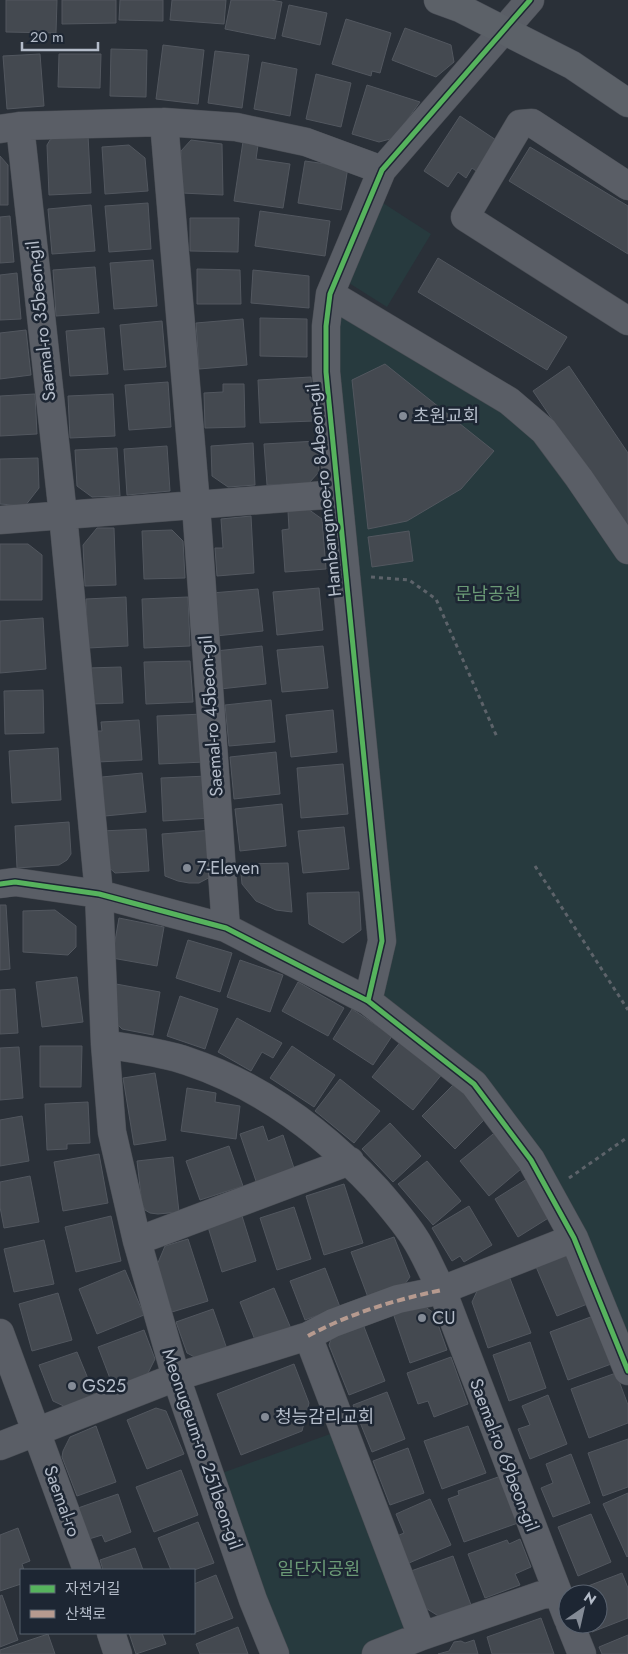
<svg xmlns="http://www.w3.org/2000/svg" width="628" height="1654" font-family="Jost,'Noto Sans KR',sans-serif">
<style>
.green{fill:#273a3e}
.building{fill:#444950;stroke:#52575f}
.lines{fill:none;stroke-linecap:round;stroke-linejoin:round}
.minor-casing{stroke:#484c53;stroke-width:29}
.major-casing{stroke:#484c55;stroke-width:29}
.path{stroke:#5d636a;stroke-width:3;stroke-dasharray:4 4;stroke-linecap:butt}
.minor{stroke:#5a5e66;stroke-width:28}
.major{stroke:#5c6168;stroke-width:28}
.quiet{stroke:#b69a8f;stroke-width:4;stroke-dasharray:8 4;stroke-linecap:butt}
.cycleway-casing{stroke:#1d2633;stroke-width:8}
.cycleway{stroke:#56b35d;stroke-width:5}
.poi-dot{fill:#848b96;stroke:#1d2633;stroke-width:2}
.labels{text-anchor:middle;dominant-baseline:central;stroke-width:5;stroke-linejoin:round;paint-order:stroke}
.street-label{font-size:18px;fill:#b4bcc9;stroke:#1d2633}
.poi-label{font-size:18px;fill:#b4bcc9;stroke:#1d2633;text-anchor:start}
.park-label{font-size:18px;fill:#6b9a76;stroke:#1d2633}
</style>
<rect width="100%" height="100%" fill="#2a3038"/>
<path class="green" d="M383,203L431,234L387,307L349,283L350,271Z
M330,294L509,401L628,550V1341L531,1160L368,1001L382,941Z
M344,1429L422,1636L376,1654H275L211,1477Z"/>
<path class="building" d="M6,0H57L56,33L6,32Z
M62,0H116V23L62,24Z
M120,0H163V21L119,20Z
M172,0H226L224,24L170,20Z
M231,0H271L282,2L275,39L225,29Z
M289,5L327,13L320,45L282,36Z
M346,19L391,33L380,73L372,71L371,76L332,64Z
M405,28L451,45L454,62L436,77L392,60Z
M163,45L204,50L198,104L156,99Z
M111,49L147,50L146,97L110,96Z
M215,51L249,55L242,108L208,103Z
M40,54L44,106L7,109L3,56Z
M59,54H101L100,88L58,87Z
M262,62L297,69L290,116L254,109Z
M316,74L351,83L341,127L306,119Z
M367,85L420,102L394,138L379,142L352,134Z
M460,116L499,142L479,173L472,168L466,178L458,172L448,187L424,171Z
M88,135L91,193L49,195L47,145L50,140L56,136Z
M244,135L259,138L256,159L290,164L283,208L234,201Z
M191,140L222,144L223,195L182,193L181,151Z
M129,145L145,158L148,191L105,194L102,147Z
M530,147L628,206V254L509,181Z
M0,156L8,165V205H0Z
M305,161L348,167L341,210L298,203Z
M148,203L151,249L109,252L105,206Z
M91,205L95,251L52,254L48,209Z
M260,211L330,221L325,256L255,246Z
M10,216L14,262L0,263V217Z
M190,218H239L238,252L190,251Z
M438,258L567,337L547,370L418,292Z
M153,260L157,306L114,309L110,263Z
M95,267L99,313L56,316L53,270Z
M197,269L240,270L241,304H197Z
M253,270L309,276V308L251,303Z
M17,273L21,319L0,320V275Z
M260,318L307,319V357L260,356Z
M243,319L247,365L199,369L196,323Z
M162,321L166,367L124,370L120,325Z
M104,328L108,374L70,376L66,331Z
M26,330L31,375L0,379V333Z
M385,364L494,451L461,489L407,521L368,529L352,380Z
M569,366L628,453V531L533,391Z
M311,377L314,421L260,423L258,380Z
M168,382L171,427L129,430L125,385Z
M223,384H244L245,427L205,428L204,393L223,392Z
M35,394L37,434L0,436V396Z
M113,394L115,436L70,438L68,396Z
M317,441L319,472L309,483L267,485L264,444Z
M253,443L255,485L228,487L212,476L211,446Z
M167,446L170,491L127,495L124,449Z
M117,448L120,496L92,497L77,486L75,450Z
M38,458L39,488L25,506L0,504V459Z
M308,509L322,519L326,569L285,572L282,530L289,529L288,511Z
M251,516L254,573L217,576L215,548H223L221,519Z
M97,528H114L116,585L85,586L83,545Z
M172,530L183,541L185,578L144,579L142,531Z
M409,531L413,561L372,567L368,537Z
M0,544H28L42,555V600H0Z
M319,588L323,630L277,635L273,592Z
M258,589L263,631L216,636L212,593Z
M126,597L128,646L88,648L86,599Z
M188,597L190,646L144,648L142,599Z
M43,618L46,669L0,673V621Z
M262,646L266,684L220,689L216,651Z
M323,646L328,688L282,692L277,650Z
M190,661L193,702L146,704L144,662Z
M121,667L123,703L89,704L88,668Z
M43,690L44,733L5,734L4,691Z
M271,700L275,742L229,746L225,705Z
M333,710L337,752L291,757L286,715Z
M204,714L205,762L159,764L157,716Z
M139,720L142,760L97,762L94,731H102L101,722Z
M58,748L61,800L12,803L9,751Z
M276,752L280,794L234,799L230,757Z
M343,764L348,814L301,818L297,768Z
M142,773L146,812L105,816L102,777Z
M208,776L211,818L163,821L161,778Z
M282,804L286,846L240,851L235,809Z
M69,822L71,854L67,860L59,865L17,868L15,826Z
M344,827L349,869L303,873L298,831Z
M146,829L149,871L115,873L102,861L101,831Z
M213,830L216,874L199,883H189L178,881L165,876L162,834Z
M288,863L292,912L276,910L256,901L242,884L240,864Z
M359,892L361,930L343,943L309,924L307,893Z
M0,905H6L10,969L0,970Z
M55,910L76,926V947L68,955L23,952V911Z
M119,918L164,927L157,966L112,958Z
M188,940L232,953L220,992L176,978Z
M240,960L283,975L270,1012L227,997Z
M77,977L83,1022L42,1027L36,982Z
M298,982L344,1008L328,1036L282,1011Z
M116,984L160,992L153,1035L122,1029L111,1018Z
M15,989L18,1033L0,1034V990Z
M180,996L218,1009L205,1049L167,1036Z
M352,1009L392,1036L373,1065L333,1039Z
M237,1018L282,1043L273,1058L262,1052L251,1071L218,1052Z
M406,1035L447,1068L413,1110L372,1077Z
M40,1046H82L81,1087H40Z
M292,1046L335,1075L314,1107L270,1078Z
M19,1047L23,1098L0,1100V1048Z
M155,1073L166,1140L134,1145L123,1078Z
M340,1079L380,1111L354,1143L315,1111Z
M458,1080L491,1113L455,1149L422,1116Z
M187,1088L216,1093L215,1102L240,1106L236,1139L181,1131Z
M88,1102L90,1143L67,1144V1149L47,1150L45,1104Z
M22,1116L29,1161L0,1166V1120Z
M390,1123L421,1156L393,1182L362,1149Z
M263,1126L268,1141L283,1135L295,1171L257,1184L240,1134Z
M498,1130L527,1164L489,1196L460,1161Z
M229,1146L243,1186L200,1200L186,1161Z
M99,1154L108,1203L63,1211L54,1162Z
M173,1157L179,1212L158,1214L150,1213L145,1210L142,1204L137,1161Z
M427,1161L461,1201L433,1225L398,1184Z
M535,1174L558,1212L518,1237L495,1199Z
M30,1176L39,1222L4,1228L0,1207V1182Z
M344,1184L363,1243L324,1255L306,1196Z
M469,1206L492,1245L464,1262L460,1256L452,1261L432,1228Z
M294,1207L311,1259L277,1270L260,1218Z
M111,1216L121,1261L76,1272L65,1227Z
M242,1216L256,1261L222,1272L208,1227Z
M394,1237L410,1277L402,1288L369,1300L351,1252Z
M188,1239L208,1301L172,1312L157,1265L165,1246Z
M44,1240L54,1284L14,1292L4,1249Z
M558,1253L580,1263L595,1301L557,1316L534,1262Z
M325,1268L340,1307L305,1320L290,1281Z
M125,1270L144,1315L97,1334L79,1289Z
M509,1276L531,1333L488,1348L472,1302L478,1289Z
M274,1288L292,1331L257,1345L240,1302Z
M58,1293L72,1340L32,1351L19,1304Z
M421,1304L434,1313L447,1350L410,1363L393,1313Z
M213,1309L228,1352L202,1361L187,1353L176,1322Z
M596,1315L614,1363L568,1380L550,1332Z
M361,1319L385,1381L349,1395L329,1345L334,1330Z
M144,1330L155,1359L146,1377L114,1389L98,1347Z
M530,1342L546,1388L509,1401L493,1355Z
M77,1352L96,1398L70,1409L53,1401L39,1365Z
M451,1357L468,1404L434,1417L428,1401L418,1404L407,1373Z
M294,1364L309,1403L302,1431L241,1455L217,1394Z
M616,1373L628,1405V1423L589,1438L571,1389Z
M387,1392L405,1439L372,1452L353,1405Z
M548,1395L567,1444L530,1459L518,1429L530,1425L522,1406Z
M156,1408L166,1411L184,1454L147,1469L127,1420Z
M96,1426L116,1482L77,1496L62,1457L63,1451L70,1437Z
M468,1426L486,1473L442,1489L424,1441Z
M628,1439V1487L603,1496L588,1453Z
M408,1448L424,1493L390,1505L373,1461Z
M571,1454L590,1503L553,1517L541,1488L553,1483L546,1464Z
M181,1470L198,1515L154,1532L136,1487Z
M501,1476L518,1523L464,1542L448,1499L459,1495L458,1491Z
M628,1493V1556L627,1557L603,1504Z
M118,1494L131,1532L105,1542L102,1535L89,1539L78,1508Z
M430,1499L451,1545L409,1563L397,1536L404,1533L396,1514Z
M591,1514L611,1562L578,1576L558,1527Z
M198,1522L214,1563L194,1570H171L158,1538Z
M18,1528L30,1561L22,1564L24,1570H21V1584L0,1591V1535Z
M520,1539L531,1567L515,1574L520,1585L485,1598L468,1554L507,1540L509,1544Z
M135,1548L143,1570H103L100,1560Z
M453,1556L471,1605L440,1617L424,1607L411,1571Z
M622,1573L628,1588V1618L592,1632L589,1624H598V1594H576L575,1591Z
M216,1575L233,1618L191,1634L190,1633H194V1584Z
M2,1595L18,1640L0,1647V1596Z
M541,1618L554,1654H492L487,1637Z
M238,1627L248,1654H200L196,1644Z
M129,1633H162L166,1644L136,1654Z
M48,1634L55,1654H0V1650Z
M628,1635V1654H602L599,1647Z
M474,1640L478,1654H438L449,1651L454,1642L461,1641L465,1643Z"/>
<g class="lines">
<defs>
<path id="minor" d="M164,122L196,505L226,928
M20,126L63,515L99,894L105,1044L112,1132L137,1241L176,1377L253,1600L275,1654
M0,129L20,126L164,122L236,127L306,142L382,170
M628,186L532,123L520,124L465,217L628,321
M330,294L509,401L544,431L579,478L628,550
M0,520L338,494
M0,884L15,882L99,894L226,928L368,1001L474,1084L531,1160L574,1238L628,1371
M368,1001L382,941L326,372V326L330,294L382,170L530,0
M137,1241L350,1161
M0,1333L87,1570
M308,1336L422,1636
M0,1446L176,1377L308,1336L333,1323L398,1299L442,1290C432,1273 425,1253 414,1237C403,1220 389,1204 376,1189C323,1132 262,1086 187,1061C161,1052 132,1049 105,1044
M568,1619L442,1290L574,1238
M570,1624L582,1654
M111,1633L118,1654
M376,1654L422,1636L556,1590"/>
<path id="major" d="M438,0L460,8L572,65L628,103"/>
</defs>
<use href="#minor" class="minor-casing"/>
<use href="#major" class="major-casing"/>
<path class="path" d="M371,577L409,580L436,599L497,737
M535,866L628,1010
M569,1178L628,1137"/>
<use href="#minor" class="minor"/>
<use href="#major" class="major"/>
<path class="quiet" d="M308,1336C351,1313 394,1300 442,1290"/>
<defs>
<path id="cycleway" d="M0,884L15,882L99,894L226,928L368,1001L474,1084L531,1160L574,1238L628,1371
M368,1001L382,941L326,372V326L330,294L382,170L530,0"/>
</defs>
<use href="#cycleway" class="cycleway-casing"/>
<use href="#cycleway" class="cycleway"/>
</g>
<g class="poi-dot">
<circle cx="403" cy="416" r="5"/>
<circle cx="187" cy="868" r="5"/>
<circle cx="422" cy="1318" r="5"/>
<circle cx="72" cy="1386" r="5"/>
<circle cx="265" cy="1417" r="5"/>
</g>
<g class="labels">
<g class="street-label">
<text transform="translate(41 321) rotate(-96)">Saemal-ro 35beon-gil</text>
<text transform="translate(324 490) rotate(-96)">Hambangmoe-ro 84beon-gil</text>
<text transform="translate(211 716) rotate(-94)">Saemal-ro 45beon-gil</text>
<text transform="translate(202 1449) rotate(71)">Meonugeum-ro 251beon-gil</text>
<text transform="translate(504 1455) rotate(69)">Saemal-ro 69beon-gil</text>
<text transform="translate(62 1501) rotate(70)">Saemal-ro</text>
</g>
<g class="poi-label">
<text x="413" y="416">초원교회</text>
<text x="197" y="868">7-Eleven</text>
<text x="432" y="1318">CU</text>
<text x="82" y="1386">GS25</text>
<text x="275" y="1417">청능감리교회</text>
</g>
<g class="park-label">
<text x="488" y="594">문남공원</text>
<text x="319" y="1569">일단지공원</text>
</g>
</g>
<rect x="20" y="1569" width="175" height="65" fill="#1d2633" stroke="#59626f"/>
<rect x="30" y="1585" width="25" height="8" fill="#56b35d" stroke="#59626f"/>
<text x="65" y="1594" font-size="15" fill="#b4bcc9">자전거길</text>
<rect x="30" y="1610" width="25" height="8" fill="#b69a8f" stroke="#59626f"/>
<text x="65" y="1619" font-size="15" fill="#b4bcc9">산책로</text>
<g transform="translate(583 1609) rotate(34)"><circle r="24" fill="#1d2633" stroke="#59626f"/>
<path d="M0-4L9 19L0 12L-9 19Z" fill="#848b96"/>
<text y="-8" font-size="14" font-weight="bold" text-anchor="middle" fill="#b4bcc9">N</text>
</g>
<path d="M22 42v8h76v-8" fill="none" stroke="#b4bcc9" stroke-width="2.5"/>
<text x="30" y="42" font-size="15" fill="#b4bcc9" stroke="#1d2633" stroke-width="4" paint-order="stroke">20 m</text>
</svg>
